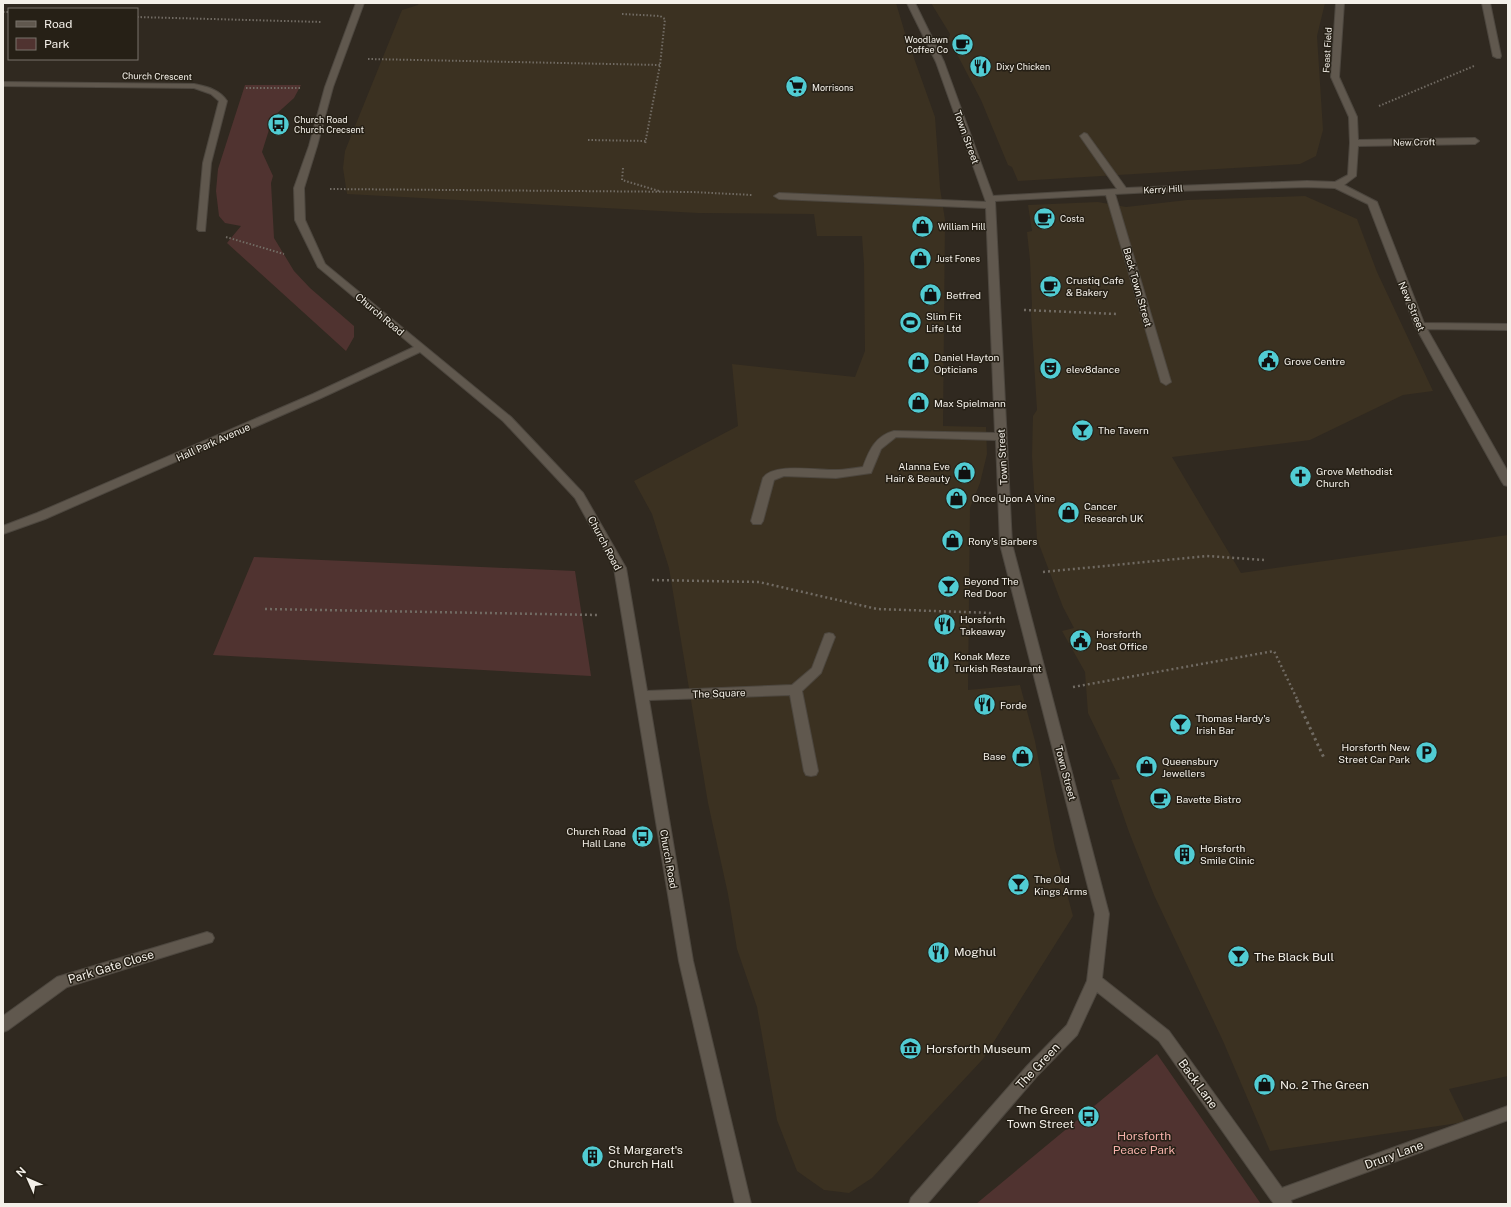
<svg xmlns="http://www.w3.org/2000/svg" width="1511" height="1207" font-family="'Public Sans',sans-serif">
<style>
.built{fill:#3b3121}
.green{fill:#503330}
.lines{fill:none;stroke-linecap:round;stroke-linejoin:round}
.minor-casing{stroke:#4d473f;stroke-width:2}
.path-far2{stroke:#716b63;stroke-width:2;stroke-dasharray:1.5 2;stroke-linecap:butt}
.path-far1{stroke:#716b63;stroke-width:2.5;stroke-dasharray:2 3;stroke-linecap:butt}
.path{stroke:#716b63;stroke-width:3;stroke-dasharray:2.5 3.5;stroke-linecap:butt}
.minor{fill:#60584e;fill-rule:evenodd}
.labels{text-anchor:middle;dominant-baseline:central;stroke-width:3;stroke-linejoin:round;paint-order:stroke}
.far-poi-label{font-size:9px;fill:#f4f0e9;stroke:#262016;text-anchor:start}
.far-street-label{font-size:9px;fill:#f4f0e9;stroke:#262016}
.street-label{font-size:10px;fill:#f4f0e9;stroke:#262016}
.poi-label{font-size:10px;fill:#f4f0e9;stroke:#262016;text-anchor:start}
.near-poi-label{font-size:12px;fill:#f4f0e9;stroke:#262016;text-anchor:start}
.near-street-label{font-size:12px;fill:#f4f0e9;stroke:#262016}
.near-park-label{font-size:12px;fill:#f5b1aa;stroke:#262016}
</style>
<rect width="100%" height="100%" fill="#302920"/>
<path class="built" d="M419,3H896L905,33L935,117L940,188L945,220L943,426L986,427L987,454L980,483L970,508L968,690L1020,685L1035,741L1055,849L1073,916L983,1059L872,1178L849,1193L824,1190L797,1171L777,1120L757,1007L737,949L728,894L708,803L669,568L652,514L634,481L738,426L732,364L855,377L865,351L864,264L862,236H817L814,214L698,213L347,194L343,168L345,151L402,10L418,5Z
M931,3H1325L1317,36L1323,130L1316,156L1300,164L1018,181L1012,167L1008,165L981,100L949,39L950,34Z
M1305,196L1357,219L1377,272L1433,391L1403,395L1310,440L1172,457L1241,573L1508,535V1076L1449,1089L1465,1122L1270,1151L1223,1041L1154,895L1129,832L1111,780L1120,779L1088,713L1085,672L1062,631L1074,628L1063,607L1037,539L1032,456L1033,416L1037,410L1031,314L1032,305L1030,260L1027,232L1032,231L1028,205L1098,202L1126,207L1187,200Z"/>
<path class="green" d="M245,85H301L294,98L273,117L262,152L273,176L271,183L274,238L294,271L310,288L354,326V337L346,351L227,243L241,226L225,223L219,216L216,191L218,169Z
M254,557L575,571L591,676L213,655Z
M1157,1054L1261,1204H976Z"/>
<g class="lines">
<defs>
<path id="minor" d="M356,3H364L333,87L317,146L304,188L305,220L325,264L511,417L583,493L626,568L647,691L792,685L812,668L825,634L829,633L833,634L835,637L821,673L802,691L818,771L816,775L811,776L806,775L804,771L790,695L649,700L693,961L751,1204H735L679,961L614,568L575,498L503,421L420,352L321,398L45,519L3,534V526L37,513L313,394L414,347L318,267L295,220L294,188L309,146L325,87Z
M907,3H915L944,62L993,196L1117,189L1080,136L1084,133L1087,134L1126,188L1307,181L1335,182L1348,175L1350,143L1349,117L1331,77L1336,3H1344L1339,77L1357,117L1358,140L1475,138L1479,141L1475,144L1358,146L1356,176L1344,185L1377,202L1424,323L1508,324V330L1427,329L1508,472V486L1504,485L1502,482L1415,326L1368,204L1335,188L1307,187L1173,191L1115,194L1171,382L1166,385L1161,382L1106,195L995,201L1012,544L1109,914L1102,978L1169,1031L1282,1188L1508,1106V1120L1291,1200L1292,1204H1274L1159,1041L1097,992L1077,1035L1037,1076L927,1204H909L911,1198L1027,1066L1067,1025L1087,981L1095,914L1000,544L996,440L896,437L881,449L871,473L836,478L784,476L774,480L763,521L761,524H753L751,521L763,478C774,462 818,471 835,470C844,470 854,468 863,467C869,451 875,436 894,431L995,433L986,208L779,199L774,196L779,193L986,202L936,62Z
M1482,3H1490L1501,56L1500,58H1497L1493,56Z
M3,82L194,84C207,87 219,89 227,101L211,163L205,231H199L197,229L203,163L219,101L211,94L194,88L3,86Z
M207,932L212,934L214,938L212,942L67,987L8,1030L3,1032V1016L57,977Z"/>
</defs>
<use href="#minor" class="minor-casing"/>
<path class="path-far2" d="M3,12H9
M622,14L660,16L665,19L660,65L645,144
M137,17L322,22
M368,59L660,65
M246,88H301
M1379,106L1474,66
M588,140L646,141
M623,168L622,180L659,191
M330,189L692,192L752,195
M226,237L284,254"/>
<path class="path-far1" d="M1024,310L1117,314
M1043,572L1207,556L1264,560
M652,580L759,582L877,609L992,613
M265,609L597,615
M1073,687L1274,651L1298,701"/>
<path class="path" d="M1297,700L1324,758"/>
<use href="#minor" class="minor"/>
</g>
<defs>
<symbol id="cafe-disc" viewBox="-11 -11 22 22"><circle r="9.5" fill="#51ccd3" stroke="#262016"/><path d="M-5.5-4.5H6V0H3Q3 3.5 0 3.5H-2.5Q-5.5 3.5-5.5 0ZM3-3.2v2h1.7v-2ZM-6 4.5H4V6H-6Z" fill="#111"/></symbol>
<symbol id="restaurant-disc" viewBox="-11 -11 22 22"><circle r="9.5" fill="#51ccd3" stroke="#262016"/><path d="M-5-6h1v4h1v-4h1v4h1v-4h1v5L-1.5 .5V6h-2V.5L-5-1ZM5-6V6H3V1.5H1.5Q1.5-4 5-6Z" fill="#111"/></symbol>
<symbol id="supermarket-disc" viewBox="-11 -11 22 22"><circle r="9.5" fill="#51ccd3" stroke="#262016"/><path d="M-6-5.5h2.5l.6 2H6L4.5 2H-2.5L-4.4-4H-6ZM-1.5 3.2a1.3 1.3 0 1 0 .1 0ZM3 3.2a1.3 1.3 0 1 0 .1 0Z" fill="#111"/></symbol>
<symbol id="bus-disc" viewBox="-11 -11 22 22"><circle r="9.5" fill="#51ccd3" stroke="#262016"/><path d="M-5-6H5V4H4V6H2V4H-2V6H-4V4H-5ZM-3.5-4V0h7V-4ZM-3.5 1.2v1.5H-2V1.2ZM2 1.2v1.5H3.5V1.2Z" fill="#111"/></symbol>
<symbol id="shop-disc" viewBox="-11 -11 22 22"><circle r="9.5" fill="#51ccd3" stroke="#262016"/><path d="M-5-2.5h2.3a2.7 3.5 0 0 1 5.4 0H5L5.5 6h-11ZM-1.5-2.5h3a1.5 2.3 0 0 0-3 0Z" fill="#111"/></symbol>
<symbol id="stadium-disc" viewBox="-11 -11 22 22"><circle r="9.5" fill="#51ccd3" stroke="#262016"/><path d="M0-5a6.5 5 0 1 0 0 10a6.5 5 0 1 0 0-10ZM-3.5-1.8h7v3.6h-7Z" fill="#111"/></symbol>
<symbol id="civic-disc" viewBox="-11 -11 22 22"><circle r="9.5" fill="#51ccd3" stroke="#262016"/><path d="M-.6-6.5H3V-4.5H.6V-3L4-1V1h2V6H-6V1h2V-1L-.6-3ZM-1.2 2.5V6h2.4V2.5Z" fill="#111"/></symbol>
<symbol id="theatre-disc" viewBox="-11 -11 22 22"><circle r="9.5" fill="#51ccd3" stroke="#262016"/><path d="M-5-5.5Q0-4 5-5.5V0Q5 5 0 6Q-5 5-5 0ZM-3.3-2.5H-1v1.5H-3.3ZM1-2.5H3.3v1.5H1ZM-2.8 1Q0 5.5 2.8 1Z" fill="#111"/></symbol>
<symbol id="bar-disc" viewBox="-11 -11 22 22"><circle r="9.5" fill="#51ccd3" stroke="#262016"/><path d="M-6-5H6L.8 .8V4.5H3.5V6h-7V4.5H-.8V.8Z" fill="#111"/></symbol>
<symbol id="church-disc" viewBox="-11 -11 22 22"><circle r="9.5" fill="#51ccd3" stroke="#262016"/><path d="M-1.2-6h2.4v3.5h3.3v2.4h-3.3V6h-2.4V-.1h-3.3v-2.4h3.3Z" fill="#111"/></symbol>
<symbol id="parking-disc" viewBox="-11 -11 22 22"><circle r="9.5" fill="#51ccd3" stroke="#262016"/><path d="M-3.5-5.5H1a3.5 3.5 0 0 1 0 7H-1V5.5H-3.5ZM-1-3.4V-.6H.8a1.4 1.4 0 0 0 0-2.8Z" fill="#111"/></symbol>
<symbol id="building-disc" viewBox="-11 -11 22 22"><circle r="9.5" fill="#51ccd3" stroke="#262016"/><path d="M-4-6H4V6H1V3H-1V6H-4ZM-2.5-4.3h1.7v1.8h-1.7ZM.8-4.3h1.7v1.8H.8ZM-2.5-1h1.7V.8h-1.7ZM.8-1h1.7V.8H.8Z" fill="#111"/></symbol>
<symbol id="museum-disc" viewBox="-11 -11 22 22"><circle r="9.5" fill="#51ccd3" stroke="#262016"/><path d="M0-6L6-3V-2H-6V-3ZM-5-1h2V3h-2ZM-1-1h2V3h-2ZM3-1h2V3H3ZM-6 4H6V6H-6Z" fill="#111"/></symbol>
</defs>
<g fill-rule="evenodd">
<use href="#cafe-disc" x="950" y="32" width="25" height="25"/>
<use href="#restaurant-disc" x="968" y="54" width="25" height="25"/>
<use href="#supermarket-disc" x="784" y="74" width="25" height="25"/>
<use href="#bus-disc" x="266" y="112" width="25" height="25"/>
<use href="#cafe-disc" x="1032" y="206" width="25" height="25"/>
<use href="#shop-disc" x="910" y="214" width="25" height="25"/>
<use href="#shop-disc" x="908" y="246" width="25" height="25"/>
<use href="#cafe-disc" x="1038" y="274" width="25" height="25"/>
<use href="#shop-disc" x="918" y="282" width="25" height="25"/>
<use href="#stadium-disc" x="898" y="310" width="25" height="25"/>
<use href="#civic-disc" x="1256" y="348" width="25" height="25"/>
<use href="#shop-disc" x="906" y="350" width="25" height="25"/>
<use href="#theatre-disc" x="1038" y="356" width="25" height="25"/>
<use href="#shop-disc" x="906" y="390" width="25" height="25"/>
<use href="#bar-disc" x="1070" y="418" width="25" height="25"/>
<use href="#shop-disc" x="952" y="460" width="25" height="25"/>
<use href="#church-disc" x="1288" y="464" width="25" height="25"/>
<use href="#shop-disc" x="944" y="486" width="25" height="25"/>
<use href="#shop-disc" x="1056" y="500" width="25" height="25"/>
<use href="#shop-disc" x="940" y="528" width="25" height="25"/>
<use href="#bar-disc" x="936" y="574" width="25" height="25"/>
<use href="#restaurant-disc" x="932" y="612" width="25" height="25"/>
<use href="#civic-disc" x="1068" y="628" width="25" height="25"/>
<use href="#restaurant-disc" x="926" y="650" width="25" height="25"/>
<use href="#restaurant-disc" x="972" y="692" width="25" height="25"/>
<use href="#bar-disc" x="1168" y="712" width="25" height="25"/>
<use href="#parking-disc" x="1414" y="740" width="25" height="25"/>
<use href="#shop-disc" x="1010" y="744" width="25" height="25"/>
<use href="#shop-disc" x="1134" y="754" width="25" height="25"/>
<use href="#cafe-disc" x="1148" y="786" width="25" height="25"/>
<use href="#bus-disc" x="630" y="824" width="25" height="25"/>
<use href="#building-disc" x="1172" y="842" width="25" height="25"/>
<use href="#bar-disc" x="1006" y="872" width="25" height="25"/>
<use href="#restaurant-disc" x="926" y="940" width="25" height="25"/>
<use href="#bar-disc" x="1226" y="944" width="25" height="25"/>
<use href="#museum-disc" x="898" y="1036" width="25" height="25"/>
<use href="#shop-disc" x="1252" y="1072" width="25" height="25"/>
<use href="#bus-disc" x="1076" y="1104" width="25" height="25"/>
<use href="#building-disc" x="580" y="1144" width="25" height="25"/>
</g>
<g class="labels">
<g class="far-poi-label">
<text x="948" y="39" text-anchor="end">Woodlawn<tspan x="948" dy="10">Coffee Co</tspan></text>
<text x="996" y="66">Dixy Chicken</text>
<text x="812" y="87">Morrisons</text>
<text x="294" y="119">Church Road<tspan x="294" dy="10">Church Crecsent</tspan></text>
<text x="1060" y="218">Costa</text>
<text x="938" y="226">William Hill</text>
<text x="936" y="258">Just Fones</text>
</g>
<g class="far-street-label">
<text transform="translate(1327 50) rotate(-87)">Feast Field</text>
<text transform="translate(157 76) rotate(1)">Church Crescent</text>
<text transform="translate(1414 142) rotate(-1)">New Croft</text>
<text transform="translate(1163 189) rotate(-3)">Kerry Hill</text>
</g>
<g class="street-label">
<text transform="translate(967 137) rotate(70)">Town Street</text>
<text transform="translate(1138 287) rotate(74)">Back Town Street</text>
<text transform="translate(1412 306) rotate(67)">New Street</text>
<text transform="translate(380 314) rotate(40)">Church Road</text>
<text transform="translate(213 442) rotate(-24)">Hall Park Avenue</text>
<text transform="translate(1002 457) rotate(-93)">Town Street</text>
<text transform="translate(605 543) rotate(62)">Church Road</text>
<text transform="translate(719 693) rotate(-2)">The Square</text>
<text transform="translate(1066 773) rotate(75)">Town Street</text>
<text transform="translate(669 859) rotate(80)">Church Road</text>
</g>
<g class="poi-label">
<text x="1066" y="280">Crustiq Cafe<tspan x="1066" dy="12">&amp; Bakery</tspan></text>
<text x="946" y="295">Betfred</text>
<text x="926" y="316">Slim Fit<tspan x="926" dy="12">Life Ltd</tspan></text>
<text x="934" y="357">Daniel Hayton<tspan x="934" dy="12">Opticians</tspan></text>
<text x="1284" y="361">Grove Centre</text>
<text x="1066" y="369">elev8dance</text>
<text x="934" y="403">Max Spielmann</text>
<text x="1098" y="430">The Tavern</text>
<text x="950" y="466" text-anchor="end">Alanna Eve<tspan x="950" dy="12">Hair &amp; Beauty</tspan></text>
<text x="1316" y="471">Grove Methodist<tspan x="1316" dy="12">Church</tspan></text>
<text x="972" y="498">Once Upon A Vine</text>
<text x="1084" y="506">Cancer<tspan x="1084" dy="12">Research UK</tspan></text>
<text x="968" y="541">Rony's Barbers</text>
<text x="964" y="581">Beyond The<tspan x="964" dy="12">Red Door</tspan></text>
<text x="960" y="619">Horsforth<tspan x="960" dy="12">Takeaway</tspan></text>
<text x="1096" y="634">Horsforth<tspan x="1096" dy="12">Post Office</tspan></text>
<text x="954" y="656">Konak Meze<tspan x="954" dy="12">Turkish Restaurant</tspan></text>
<text x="1000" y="705">Forde</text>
<text x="1196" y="718">Thomas Hardy's<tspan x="1196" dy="12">Irish Bar</tspan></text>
<text x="1410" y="747" text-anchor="end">Horsforth New<tspan x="1410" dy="12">Street Car Park</tspan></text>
<text x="1006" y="756" text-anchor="end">Base</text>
<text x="1162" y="761">Queensbury<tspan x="1162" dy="12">Jewellers</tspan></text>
<text x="1176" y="799">Bavette Bistro</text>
<text x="626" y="831" text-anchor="end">Church Road<tspan x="626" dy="12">Hall Lane</tspan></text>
<text x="1200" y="848">Horsforth<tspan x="1200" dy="12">Smile Clinic</tspan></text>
<text x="1034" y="879">The Old<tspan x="1034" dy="12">Kings Arms</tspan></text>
</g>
<g class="near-poi-label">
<text x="954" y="952">Moghul</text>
<text x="1254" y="957">The Black Bull</text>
<text x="926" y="1049">Horsforth Museum</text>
<text x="1280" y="1085">No. 2 The Green</text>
<text x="1074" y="1110" text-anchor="end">The Green<tspan x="1074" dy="14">Town Street</tspan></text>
<text x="608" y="1150">St Margaret's<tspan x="608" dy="14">Church Hall</tspan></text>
</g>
<g class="near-street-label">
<text transform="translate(111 967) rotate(-17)">Park Gate Close</text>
<text transform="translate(1038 1066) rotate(-47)">The Green</text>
<text transform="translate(1198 1084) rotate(54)">Back Lane</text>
<text transform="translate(1394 1155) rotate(-20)">Drury Lane</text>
</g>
<g class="near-park-label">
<text x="1144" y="1136">Horsforth<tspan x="1144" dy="14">Peace Park</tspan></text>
</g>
</g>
<rect width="1511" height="1207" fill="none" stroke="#f4f0e9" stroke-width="8"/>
<rect x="8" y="8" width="130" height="52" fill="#262016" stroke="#78736a"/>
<rect x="16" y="21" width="20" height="6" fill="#60584e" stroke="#78736a"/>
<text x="44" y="28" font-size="12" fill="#f4f0e9">Road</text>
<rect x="16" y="38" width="20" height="12" fill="#503330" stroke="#78736a"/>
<text x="44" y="48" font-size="12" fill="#f4f0e9">Park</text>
<g transform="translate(28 1179) rotate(315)" stroke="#262016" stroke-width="3" paint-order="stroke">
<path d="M0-3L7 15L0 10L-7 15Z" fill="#f4f0e9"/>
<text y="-6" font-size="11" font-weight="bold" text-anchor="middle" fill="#f4f0e9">N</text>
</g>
</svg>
